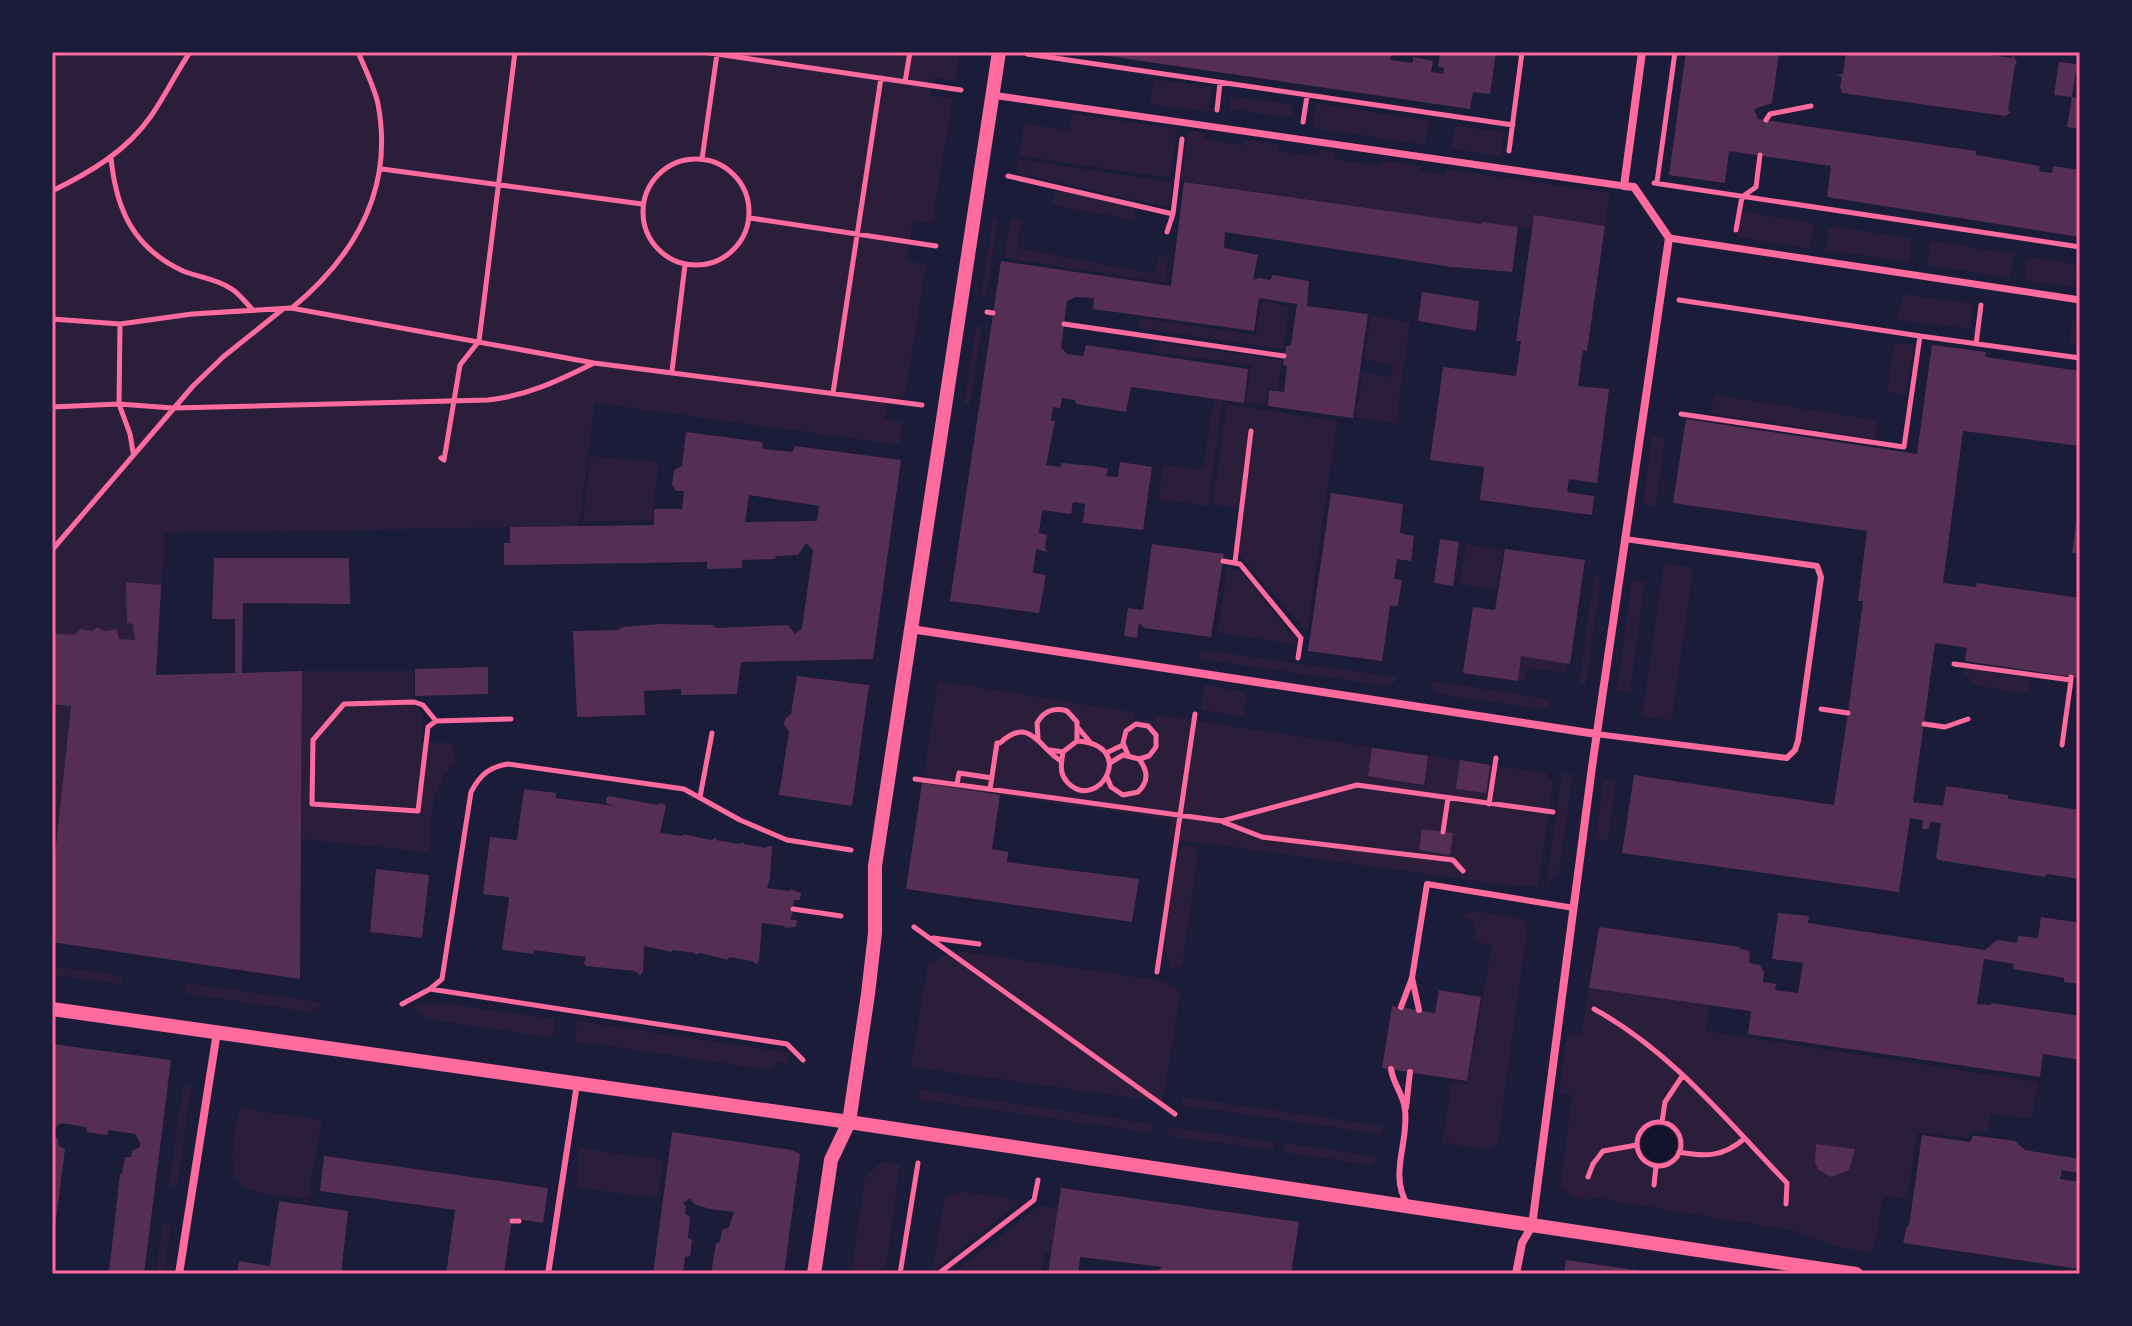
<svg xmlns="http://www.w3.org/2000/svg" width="2132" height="1326" font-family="Arial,sans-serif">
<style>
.green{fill:#2a1e3b}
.water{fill:#12122b}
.building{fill:#542f53;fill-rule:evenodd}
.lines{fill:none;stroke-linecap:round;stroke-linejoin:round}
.path{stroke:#ff6b9d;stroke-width:5}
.service{stroke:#ff6b9d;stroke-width:6}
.pedestrian{stroke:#ff6b9d;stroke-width:7}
.minor{stroke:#ff6b9d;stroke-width:8}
.tertiary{stroke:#ff6b9d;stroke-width:14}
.neatline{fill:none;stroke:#ff6b9d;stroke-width:3}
</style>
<rect width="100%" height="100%" fill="#1b1b3a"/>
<path class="green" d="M52,52H960L955,81L934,78L931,95L953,98L932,223L913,220L907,261L926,265L905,396L900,399L888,397L885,419L902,422L899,445L595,403L579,526L165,533L156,675L71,706L52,883Z
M1154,79L1212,87L1208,112L1150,104Z
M1230,96L1293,105L1291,118L1229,109Z
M1316,103L1429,121L1425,145L1312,128Z
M1072,113L1177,129L1170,178L1019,156L1024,124L1069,130Z
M1455,126L1504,132L1500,156L1451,149Z
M1188,130L1206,133L1205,140L1244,145L1245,140L1277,144V151L1318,156L1319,150L1334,152V159L1380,166L1381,160L1421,166L1420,172L1446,175L1447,169L1610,193L1605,226L1534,215L1531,229L1482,222L1480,224L1181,181Z
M1018,159L1172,182L1170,204L1164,207L1017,173Z
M1061,190L1136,209L1134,220L1057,206L1053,203V195Z
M1742,212L1814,223L1810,249L1738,237Z
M1011,217L1022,219L1017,248L1155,274L1159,255L1168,256L1165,283L1004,258Z
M993,219H998L986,297H981Z
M1829,226L1912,238L1909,262L1826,250Z
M1930,241L2014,254L2010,278L1927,265Z
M2028,257L2080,265V288L2025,280Z
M1902,294L1973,304L1970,329L1898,320Z
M1261,301L1289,306L1283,349L1138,328L1140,318L1256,335Z
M1371,316L1410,322L1396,423L1355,417L1363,373L1392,377L1393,364L1364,360Z
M2072,320L2080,321V346L2069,345Z
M976,326L982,327L970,405L964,404Z
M1153,342L1282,360L1278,389L1268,388L1266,404L1246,401L1251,365L1152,352Z
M1894,342L1914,345L1906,395L1887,392Z
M1714,395L1877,420L1875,439L1711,414Z
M1214,398L1222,400L1208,506L1158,499L1163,465L1203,470Z
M1227,404L1337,421L1307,632L1241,557L1238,551L1244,509L1213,504Z
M1652,436L1665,438L1656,507L1643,505Z
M590,456L659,462L652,520L583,522Z
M1466,544L1503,551L1497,590L1460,584Z
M1664,564L1688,567L1693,571L1672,718L1668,720L1642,717Z
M1227,568L1240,570L1295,639V644L1218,633Z
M1594,575L1601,577L1586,685L1579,684Z
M1632,581L1645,582L1630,691L1617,690Z
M1201,650L1396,677V681L1388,686L1199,659Z
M1521,656L1567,663L1565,673L1527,668L1524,682L1518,681Z
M1965,668L2030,678L2028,694L1977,686L1964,673Z
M302,671H413L414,706L422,711V743H452L455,760C429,792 432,812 429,852L301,839Z
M938,681L1133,712V718L1154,721L1155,715L1546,773L1553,782L1538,886L1521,887L1168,838L1171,820L927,784L928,775L924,774Z
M1432,681L1549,699L1548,710L1438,694L1432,685Z
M1204,685L1242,691L1246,697L1243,716L1201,710Z
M1562,773L1573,774L1559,871L1546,886Z
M1604,778L1616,780L1608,841L1596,839Z
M1183,847H1194L1198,853L1182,967L1172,968L1164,946L1178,850Z
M1471,910L1528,921L1498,1143L1487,1150L1442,1142L1452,1081L1467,1084L1492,945L1475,942C1476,928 1476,920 1461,916Z
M964,952L1158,980L1176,988L1180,993L1163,1102L911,1067L928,963L932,964L942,956Z
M52,966L123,976L121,984L52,975Z
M185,983L320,1002L319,1007L311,1012L188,994Z
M1589,988L1710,1005L1706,1031L2038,1082L2032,1119L1991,1114L1987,1132L1975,1131L1967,1138L1918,1133L1907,1199L1883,1196L1873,1252L1841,1248L1790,1230L1591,1197L1589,1201C1577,1198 1564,1196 1561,1182L1572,1095L1559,1093L1567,1032L1581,1034Z
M416,1005H455L555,1019L552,1038L427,1019L415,1009Z
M577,1021L790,1053L787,1064L777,1062L770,1070L575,1041Z
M183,1085L191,1087L177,1187L169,1186Z
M920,1090L1154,1124L1153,1133L918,1099Z
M1182,1097L1383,1126L1381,1134L1181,1105Z
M239,1108L322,1120L308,1199C289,1196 268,1196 250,1190C221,1181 236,1130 239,1108Z
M1169,1127L1274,1142L1273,1150L1168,1136Z
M1285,1143L1379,1157L1372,1165L1284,1152Z
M579,1148L663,1160L658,1198L577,1188Z
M883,1161L900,1164L887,1261L878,1274H851L865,1177Z
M960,1191L1018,1200L1017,1204L932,1272L944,1201L948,1196Z
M1038,1206L1058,1208L1052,1253H1045L1042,1274H952Z
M163,1223L171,1225L164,1274H156Z"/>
<path class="water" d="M1641 1144a18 18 0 1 1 36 0a18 18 0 1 1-36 0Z"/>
<path class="building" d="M1081,52H1379L1391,54L1390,60L1413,63V57L1433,61L1431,72L1443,74L1444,68L1438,67L1440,52H1496L1490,94L1473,92L1470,109Z
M1686,52H1779L1772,103L1754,109L1758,119L1976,151V155L2040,166L2039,171L2052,173L2053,166L2080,170V237L1827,197L1831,166L1729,151L1725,183L1669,175Z
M1846,52H1969L2011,58L2014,56L2017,64H2015L2008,111L2011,112L2005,116L1842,93L1840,86L1842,77L1836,75L1843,74Z
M2059,62L2077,64L2072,97L2054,95Z
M2072,97L2080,99V129L2067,127Z
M1184,182L1481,224L1482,222L1518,227L1512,272L1452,267L1225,232L1224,248L1258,255L1253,280L1259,278L1270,280L1273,275L1309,281L1307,306L1368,314L1353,418L1268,406L1269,390L1284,392L1287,366L1283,365L1286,346L1291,345L1297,304L1259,298L1254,331L1093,309L1094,298L1076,297L1067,301L1061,347L1067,354L1083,356L1086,345L1248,369L1244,403L1131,387L1126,412L1076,404L1075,400L1062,398L1060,408L1053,407L1051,421H1055L1046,465L1060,467L1062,463L1093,466L1108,469L1106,476L1118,477L1120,462L1152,467L1143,530L1083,523L1085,504L1073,502L1071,514L1042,510L1039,533L1047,535L1045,548L1048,552L1036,549L1033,573L1046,575L1039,613L950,601L1001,261L1171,286Z
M1534,215L1605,226L1587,351L1583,350L1578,386L1609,389L1597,483L1569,479L1567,492L1594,496L1592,515L1480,500L1484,467L1430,460L1443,367L1516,376L1521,341H1516Z
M1422,292L1479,301L1476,331L1418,321Z
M1932,345L1986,352L1985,357L2080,371V446L1963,431L1943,583L1976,587L1977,583L2080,598V678L1965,661L1967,648L1935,643L1913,802L1943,806L1946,786L2008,795V799L2080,810V879L2047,874L2045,877L1938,860L1936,857L1941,823L1930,822L1929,829H1922L1923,820L1910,818L1899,892L1622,853L1634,775L1834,805L1848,713L1863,601H1858L1867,531L1673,503L1686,419L1917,454Z
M686,432L762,442L763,449L792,452L795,446L901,460L873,659L741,662L737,694L681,695V689L644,691L645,715L577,717L573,631L618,630L622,627L659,624L713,625L716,628L788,625L795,634L802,628L813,550L806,543L798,555L776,556L775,559L742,560V568L707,569V562L504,565V543H510V527L654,525V509H682L684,491H676L672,485L674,470L682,466ZM749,495L819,506L817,521L745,522Z
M1331,493L1403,504L1400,533L1414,536L1411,561L1397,559L1394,579L1402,580L1398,606H1390L1382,661L1308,651Z
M2078,510H2080V554L2072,553Z
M1440,539L1459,542L1453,586L1434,583Z
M1152,544L1224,554L1211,637L1144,628L1139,623L1137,638L1124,636L1128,608L1143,610Z
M1505,549L1585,560L1570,664L1521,656L1518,681L1463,673L1473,607L1495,610Z
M214,558H349L350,604L243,603L242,673L302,671L300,979L52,942V883L71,706L52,704V633L75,635L80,629L92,631L97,627L105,631L116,629L119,639L135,640L133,624L127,623L126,582L161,585L156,675L235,673V619H212Z
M488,667V694L415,696V669Z
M797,676L869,685L852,806L779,795L789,731L784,725L785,719L791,714Z
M1372,748L1428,756L1424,785L1368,776Z
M1460,760L1490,765L1486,793L1456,789Z
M922,783L1000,795L992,849L1008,852L1007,862L1139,879L1132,922L906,889Z
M524,789L556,793V798L615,806L606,803V798L609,796L658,805L659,803L664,804L666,806L660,833L683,836V834L711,840L716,838V840L739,844L744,842V844L767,848V846H772L770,878L767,888L790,891V889L801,893L800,900H794L791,920H797L796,927L785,928V926L762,923L759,962L756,964L752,961L729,957L728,960L701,953L695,955V953L672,950V952L644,946L643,972L640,975L635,971L586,966L584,963L586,957L534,950V954L502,950L509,897L483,894L490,837L517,840Z
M1422,829L1453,833L1450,855L1419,850Z
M376,869L429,875L422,938L370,932Z
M1778,913L1809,916L1808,923L1985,950L1997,940L2017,943L2018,936L2038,938L2041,917L2080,923V984L2064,982V978L2013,969L2014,964L1984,959L1977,1004L1991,1005V1003L2080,1016V1060L2043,1054L2040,1077L1748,1034L1751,1011L1589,988L1599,927L1740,947V949L1750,951L1749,963L1760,965L1764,972L1763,982L1776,984L1775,990L1798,993L1803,963L1772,959Z
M1439,990L1481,997L1467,1081L1382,1068L1392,1006L1435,1013Z
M52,1044L171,1060L144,1274L109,1272L120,1174H122L125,1157H131L132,1151L140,1147V1143L135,1134L109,1130L107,1135L87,1132L86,1127L61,1123L52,1130Z
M672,1132L792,1150L800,1154L784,1274H711L716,1243L720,1242L722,1230L729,1227L734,1212L710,1209L694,1204L690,1198L683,1203L686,1207L685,1214L690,1217L688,1238L692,1240L690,1256L685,1257L683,1274H653Z
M52,1135L58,1139L59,1146L65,1149L54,1236Z
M1922,1135L1970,1142L1973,1136H1979L2015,1141L2025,1150L2080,1159V1173L2062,1170L2060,1179L2080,1182V1269L1903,1243L1907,1226H1909Z
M1816,1144L1855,1149L1849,1170L1831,1177L1819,1170L1815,1163Z
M324,1156L548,1188L543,1223L512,1218L504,1274H446L455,1210L320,1191Z
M1061,1188L1299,1222L1291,1274H1210L1194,1271L1193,1274H1152L1163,1267L1080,1257L1078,1274H1048Z
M279,1201L348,1211L341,1274H237L239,1261L270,1266Z
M1566,1260L1649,1272L1648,1274H1564Z"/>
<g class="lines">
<path class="path" d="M703,52L961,90
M1027,54L1513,125
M905,82L910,52
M1217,110L1220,83
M1766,120L1770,114L1811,106
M1303,122L1307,96
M1509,151L1522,52
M111,158C116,209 133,248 183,271C198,277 217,279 230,288C238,292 245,302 252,309
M643 212a53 53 0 1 1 106 0a53 53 0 1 1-106 0Z
M702,159L717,54
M382,169L642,204
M1008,176L1173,214L1182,139
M1657,182L1675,52
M1654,183L2080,247
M52,191C89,173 127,151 151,116C165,96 176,73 190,52
M750,218L936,246
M1736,230L1742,197L1756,187L1760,155
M1167,232L1173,214
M1679,300L1920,336
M292,308C356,255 394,189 378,104C374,86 365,69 358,52
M987,312L993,313
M52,319L120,324L192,314L291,308L594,363L922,405
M120,324L119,404L130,434L133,452
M1064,324L1284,356
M1976,344L1981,305
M672,371L685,265
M833,393L881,78
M52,407L119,404L173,408L488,400C526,396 558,381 592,364
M1681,414L1904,447L1920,336L2080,358
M441,458L444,460L460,365L479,341L515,52
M52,550L193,386L223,357L283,309
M1223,561L1240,564L1301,638L1298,658
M1235,562L1251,431
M1954,664L2071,680V677
M1821,709L1848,713
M436,721L423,705L414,702L344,704L313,740L312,804L418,811L428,727L436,721L511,719
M1924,724L1945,727L1968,719
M1079,729L1090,742
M1038,738L1037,723C1044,711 1053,707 1067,711L1077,722V741C1139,745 1098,813 1068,783C1059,774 1061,764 1063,752L1050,750
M2062,745L2071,680
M1063,752L1077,741
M1106,753L1123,745
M1128,755L1123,743L1126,731L1136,724L1148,726L1156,735V747L1149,756L1139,759
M1107,777L1111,787L1123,795L1138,792C1149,781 1148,771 1139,759L1123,755L1110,763
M915,779L1222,821L1357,785L1553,812
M957,784L959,773L992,778
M990,789L997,743H1000C1030,715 1039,748 1061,761
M700,797L712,733
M1489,804L1496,758
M1223,822L1262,837L1453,860L1463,871
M1443,832L1448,798
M793,909L841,916
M914,927L1175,1114
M933,938L979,944
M1157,972L1195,714
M430,989L442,979L471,792C480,775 489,767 508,764L684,789L740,820L787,840L851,850
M402,1004L430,989L787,1044L803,1060
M1594,1009C1671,1051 1727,1121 1787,1183L1786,1204
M1662,1122L1665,1102L1683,1075
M1637 1144a22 22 0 1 1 44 0a22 22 0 1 1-44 0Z
M1679,1152C1705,1157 1723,1157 1744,1139
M1588,1177L1593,1164L1603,1151L1637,1145
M1654,1185L1656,1166
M512,1221H519
M900,1274L918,1163
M938,1274L1034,1200L1038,1180"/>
<path class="service" d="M1596,734L1787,758L1795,750L1798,741L1821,577L1817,566L1625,539
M1412,978L1419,1010
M1401,1007L1412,978L1427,884L1574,908
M1391,1069C1393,1084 1404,1095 1405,1110C1409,1143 1389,1173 1407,1204
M1406,1108L1410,1072
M548,1274L577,1084"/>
<path class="pedestrian" d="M992,95L1624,186
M1669,238L2080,300"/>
<path class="minor" d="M911,629L1596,734
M179,1274L217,1032
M1516,1274L1522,1243L1532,1226L1592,767L1669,238L1634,187L1624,186L1642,52"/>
<path class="tertiary" d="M52,1009L849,1122L1856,1274
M814,1274L831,1160L849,1122L868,994L875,933V866L999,52"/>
</g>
<rect width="2132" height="1326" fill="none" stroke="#1b1b3a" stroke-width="108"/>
<rect x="54" y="54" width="2024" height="1218" class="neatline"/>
</svg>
